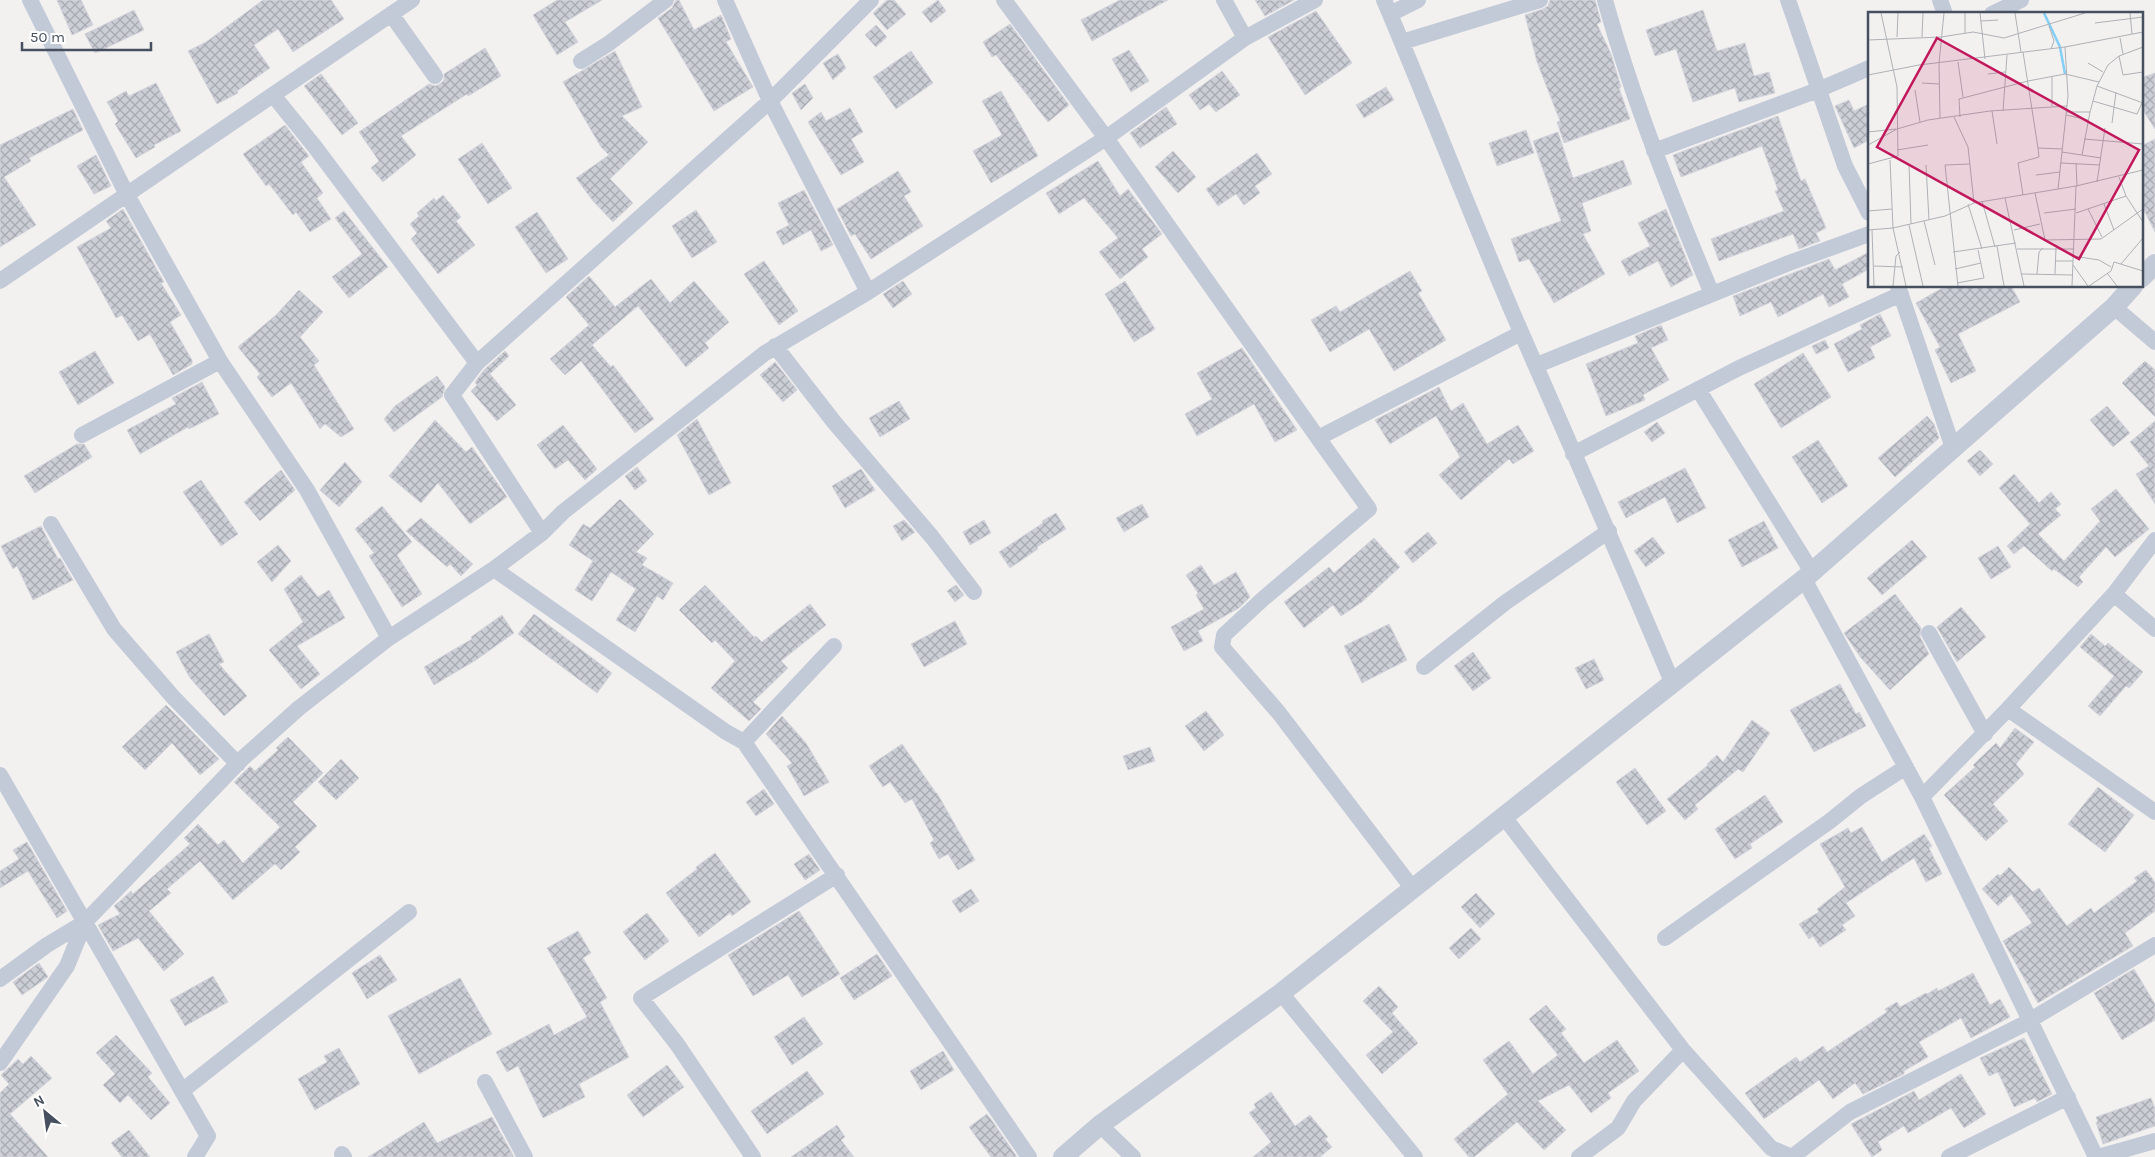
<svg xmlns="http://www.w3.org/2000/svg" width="2155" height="1157" font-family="Karla,sans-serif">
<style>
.building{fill:url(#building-cross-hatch);stroke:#d4d5dd}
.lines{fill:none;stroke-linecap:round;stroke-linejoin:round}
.minor{stroke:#c3cad7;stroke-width:16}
.tertiary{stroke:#c3cad7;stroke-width:20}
.inset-river{fill:none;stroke:#84cff5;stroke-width:2.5}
.inset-road{fill:none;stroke:#aeb1b6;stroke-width:1}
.view{fill:#c2185b;fill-opacity:0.15;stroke:#c2185b;stroke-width:2.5}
.inset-edge{fill:none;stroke:#465060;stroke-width:2.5}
</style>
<defs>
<pattern id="building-cross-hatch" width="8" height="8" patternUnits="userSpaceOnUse" patternTransform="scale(1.25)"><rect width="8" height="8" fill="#ccced6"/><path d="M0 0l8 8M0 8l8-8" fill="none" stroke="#a7aab1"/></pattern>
</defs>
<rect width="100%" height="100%" fill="#f3f1f0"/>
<path class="building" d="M57,0H81L93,25L72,35Z
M263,0H331L344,19L293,52L278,29L254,45L270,68L237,91L238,93L217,104L188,51L206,42Z
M557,0H602L565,22L578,42L557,55L533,15Z
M676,0H679L694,30L721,15L731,39L726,42L753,87L714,111L658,18L672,8Z
M887,0H894L906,14L887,30L873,13Z
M938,0L946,11L931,23L922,12Z
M1120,0H1168L1092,41L1081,20Z
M1255,0H1294L1265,16Z
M1550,0H1595L1601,22L1597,24L1611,54L1621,87L1619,88L1630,119L1564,143L1557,122L1560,121L1537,62L1525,15L1543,9L1548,6Z
M134,10L144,30L95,53L85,34Z
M1703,10L1717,51L1745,43L1754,76L1769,72L1775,93L1739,102L1735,88L1693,102L1676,49L1655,56L1646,30Z
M1316,11L1352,63L1305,95L1268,37Z
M1010,24L1069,105L1048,122L996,55L992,57L983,42Z
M876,25L887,37L876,47L865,35Z
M485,48L501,76L468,96L467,94L401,136L416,155L383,182L371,168L379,161L359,132L429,84L435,86L440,84L444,80V74Z
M1129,50L1149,81L1131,92L1112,59Z
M615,51L642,107L622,116L648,142L610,179L633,203L613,222L593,201L576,178L609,155L601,147L563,82Z
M911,51L933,83L896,109L873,77Z
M838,54L846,68L833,80L823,63Z
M1222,71L1240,95L1216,112L1209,104L1200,110L1189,95Z
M2155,73V129L2141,107V78Z
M321,74L358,123L342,135L304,86Z
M156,83L181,131L154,145L155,147L136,158L115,124L118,121L107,102L126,91L129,96Z
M805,84L813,98L801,110L792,93Z
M1386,87L1394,100L1364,118L1356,105Z
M1001,91L1038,156L991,183L973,151L1002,135L982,101Z
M1849,100L1854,111L1869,104V140L1854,148L1835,106Z
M1166,107L1177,124L1140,148L1130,133Z
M850,108L863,132L851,139L864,162L841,175L808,122L821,112L826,121Z
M73,109L83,130L29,158L31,161L4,177L36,225L0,247V145Z
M1778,116L1801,181L1805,179L1826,228L1816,233L1820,241L1799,249L1793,234L1719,261L1711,239L1784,211L1775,191L1778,190L1762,146L1681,177L1673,155Z
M285,125L309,156L301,162L323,193L317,198L331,219L310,232L296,212L293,215L269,184L266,186L243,154Z
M1526,130L1534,153L1497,166L1489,143Z
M1558,132L1573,178L1623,160L1632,184L1582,203L1591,231L1583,234L1605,274L1554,303L1529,259L1519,262L1511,239L1561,221L1533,141Z
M2155,139V232L2141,204V146Z
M482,143L512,188L488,204L458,159Z
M1173,151L1196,177L1178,193L1155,167Z
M1257,153L1272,174L1255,186L1260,193L1244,205L1236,194L1218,206L1206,189Z
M96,155L111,186L94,194L77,166Z
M1098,161L1120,196L1128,189L1162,234L1142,249L1148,257L1120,279L1099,252L1118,238L1084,198L1059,214L1046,193Z
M898,171L911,192L904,196L923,226L871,259L855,234L851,236L837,209Z
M804,190L833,245L821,251L811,230L783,245L776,232L789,225L778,203Z
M443,195L461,217L456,221L475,245L438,274L411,239L417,233L410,224L419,216L417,213L434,198L436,201Z
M123,209L164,282L161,283L181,315L170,322L192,360V364L173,375L150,334L138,341L122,315L116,318L77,247L111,228L106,221Z
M1666,209L1693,275L1671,287L1658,261L1629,276L1621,261L1650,246L1638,223Z
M696,210L717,242L692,258L672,226Z
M344,211L388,267L349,298L332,277L362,254L335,218Z
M537,212L568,259L546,273L515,227Z
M1869,252V269L1842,284L1849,297L1829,307L1823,294L1778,317L1771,302L1740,316L1733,296L1829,259L1835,270Z
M764,261L798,311L779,325L744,274Z
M1410,271L1422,291L1418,293L1446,340L1394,371L1369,329L1330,352L1311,320L1336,306L1340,312Z
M589,276L615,307L651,279L670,303L694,281L729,322L705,343L709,348L686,367L638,306L592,345L611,367L613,365L654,419L635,433L581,361L565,375L550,359L589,325L566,297Z
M903,281L912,294L893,308L883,294Z
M1125,281L1155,329L1134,342L1105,294Z
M1946,286H2011L2020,302L1958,334L1976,371L1951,383L1935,350L1940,347L1916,303Z
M299,290L323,312L300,337L319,361L314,365L354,429L341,437L325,424L320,429L291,383L272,397L257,377L260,374L238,347L276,315Z
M1880,314L1891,336L1870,347L1875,358L1848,372L1834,344L1862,329L1860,325Z
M1661,325L1668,340L1651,348L1669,380L1643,395L1645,400L1606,416L1586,364L1638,343L1635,336Z
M1825,340L1829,348L1816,354L1812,346Z
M1242,348L1297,430L1275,442L1254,404L1197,436L1185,414L1212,399L1197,373Z
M95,351L114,383L78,405L59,372Z
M505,351L509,356L490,374L516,405L497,421L471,391L477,385L475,382L484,370Z
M1803,353L1831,397L1781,428L1754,384Z
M2145,361L2155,370V417L2122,383Z
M775,362L797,390L783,402L760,375Z
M437,376L445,387L442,397L394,432L384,419L395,406Z
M202,382L219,414L189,429L188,427L140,454L127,430L176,404L172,398Z
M1439,387L1451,411L1463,403L1487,444L1518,425L1534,451L1513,464L1509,459L1461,500L1439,475L1460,457L1436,416L1390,444L1375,420Z
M899,401L910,419L880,437L869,418Z
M2107,406L2130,433L2113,447L2090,420Z
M1927,416L1934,424L1939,438L1895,477L1878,458Z
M697,419L731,483L709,495L677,435Z
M435,420L466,452L472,447L507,497L470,524L438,483L421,503L389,476Z
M2155,421V504L2136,474L2149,466L2130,442Z
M1657,422L1665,433L1652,442L1644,432Z
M563,425L597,469L585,480L568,460L555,469L537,445Z
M1818,440L1848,486L1822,503L1792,457Z
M77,444H84L92,457L35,493L24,476Z
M1980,450L1993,464L1980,476L1967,461Z
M345,462L362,482L339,507L320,490Z
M637,467L647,481L635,490L625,476Z
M1685,468L1706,508L1677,523L1665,497L1626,518L1618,502Z
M861,469L875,490L845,508L832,486Z
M281,470L295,490L260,521L244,502Z
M2014,474L2039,503L2051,492L2061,504L2055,509L2061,515L2038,534L2064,561L2100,521L2091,509L2116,489L2149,529L2115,557L2106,547L2079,577L2083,582L2078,587L2054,569L2052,571L2024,546L2014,554L2007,546L2030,524L1999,488Z
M201,480L238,534L221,546L183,492Z
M620,499L654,534L636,552L647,558L642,565L673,583L663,600L657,596L635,632L616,620L636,589L611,572L592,601L575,590L593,561L569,545L583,524L590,528Z
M1142,504L1149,517L1124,532L1116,518Z
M382,506L412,542L397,555L422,594L402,607L369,556L374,553L355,529Z
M1056,513L1066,529L1037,547L1038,549L1010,568L999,552L1043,523L1042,521Z
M421,518L473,564L461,576L450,564L447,567L406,531Z
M904,520L915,532L902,541L893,526Z
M984,520L991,533L970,545L963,532Z
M1764,521L1778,548L1742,567L1728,540Z
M41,526L58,559L60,558L73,580L33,600L17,566L13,569L1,546Z
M1428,532L1437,543L1413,563L1404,552Z
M1653,537L1665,553L1646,567L1634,551Z
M1374,538L1400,567L1362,602L1341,616L1333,605L1304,628L1284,602L1329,567L1334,573Z
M1912,540L1927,557L1882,595L1867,578Z
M278,545L291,561L272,582L257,562Z
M1998,546L2011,567L1991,579L1978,558Z
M1201,565L1214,585L1236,572L1250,597L1239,608L1198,631L1203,641L1184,651L1171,627L1204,609L1196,595L1198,593L1186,575Z
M301,575L318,597L329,590L345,618L297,646L320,674L301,689L269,650L303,622L284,589Z
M705,585L754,637L756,636L762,642L810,604L826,625L781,661L788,668L753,702L761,709L749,721L711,688L735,661L715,640L712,643L679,610Z
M956,585L964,595L955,602L947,591Z
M1895,594L1921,628L1920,637L1929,654L1890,690L1861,658L1844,633Z
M1961,607L1986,637L1957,662L1937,627Z
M534,614L612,673L597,693L518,634Z
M502,615L514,633L476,660L434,685L424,667L472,639L471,637Z
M955,621L967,644L924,667L911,644Z
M1389,624L1407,660L1362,683L1344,646Z
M209,634L224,662L219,664L247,696L224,716L190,678L176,652Z
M2091,634L2105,646L2108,643L2143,672L2129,688L2126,686L2100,716L2088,706L2114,676L2080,647Z
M1473,652L1491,678L1473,691L1454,666Z
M1594,659L1604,680L1586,689L1575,668Z
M1840,684L1856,714L1859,712L1866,726L1814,752L1790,710Z
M166,705L219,759L200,775L172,743L145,770L122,747Z
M1206,711L1224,735L1204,751L1185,726Z
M782,716L806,743L829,782L804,796L787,766L792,763L766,734Z
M1752,720L1770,733L1743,772L1738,769L1695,805L1698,809L1685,820L1667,799L1708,765L1707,764L1717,755L1723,762Z
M2015,728L2034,742L2016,764L2024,774L1993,804L2008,821L1986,841L1944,795L1975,767L1973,765L1996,743L2000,748Z
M288,737L323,773L293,802L317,826L295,847L300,852L281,870L275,864L233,900L200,861L167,889L171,893L149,911L184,954L164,971L138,938L113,951L98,925L120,914L114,906L121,900L131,891L133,894L190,844L184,838L198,824L218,845L224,840L243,863L280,827L234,782L250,766L255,771L278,750L276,748Z
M902,744L936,793H937L975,860L958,870L948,854L939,859L930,843L934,840L912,799L905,803L890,782L883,787L869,766Z
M1150,747L1155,761L1128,770L1123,756Z
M341,759L359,778L336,800L318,782Z
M1635,768L1666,811L1647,825L1616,782Z
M2098,787L2134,815L2105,852L2068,824Z
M764,789L774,804L756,816L746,802Z
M1765,795L1783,822L1750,844L1752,848L1735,859L1715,829Z
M1862,827L1882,862L1924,834L1932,846L1929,848L1942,874L1926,882L1914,858L1846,903L1855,916L1842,925L1846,930L1820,947L1813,936L1809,939L1799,924L1819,912L1817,909L1845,887L1820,844L1848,828L1851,833Z
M27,842L67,911L57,918L28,871L0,888V871L19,859L13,850Z
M715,853L751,902L732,916L730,913L699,937L666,893L697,869L696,867Z
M809,854L820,870L805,880L794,864Z
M2009,867L2033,892L2039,888L2067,926L2091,908L2094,913L2137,881L2134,878L2146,870L2155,882V911L2125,933L2133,946L2038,1003L2003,941L2032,923L2011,894L1998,906L1982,889L1998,874L2000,876Z
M971,889L979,901L960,913L952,901Z
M1476,893L1495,914L1480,928L1461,907Z
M799,911L840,974L802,997L788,975L753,996L728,955Z
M647,913L669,941L645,960L623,932Z
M1471,928L1481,939L1459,959L1449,948Z
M578,931L591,953L583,958L607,998L600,1002L629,1057L579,1084L585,1097L543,1118L518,1066L507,1072L496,1052L549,1024L554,1035L587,1017L547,948Z
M877,954L892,976L854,1000L840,978Z
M380,955L397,980L367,999L352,973Z
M39,963L48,977L22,995L13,982Z
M2134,969L2155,1004V1020L2122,1040L2094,993Z
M1973,973L1990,1005L2000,999L2010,1017L1971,1038L1961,1018L1919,1042L1928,1057L1904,1071V1074L1863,1094L1855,1083L1833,1099L1819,1080L1764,1119L1745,1093L1796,1057L1800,1062L1823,1046L1827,1052L1887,1012L1885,1009L1897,1002L1900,1007L1926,993L1927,994L1937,988L1938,991Z
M213,976L228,1002L185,1026L170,1000Z
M460,978L492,1034L419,1074L388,1016Z
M1379,986L1398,1007L1392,1013L1418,1043L1382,1074L1366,1055L1393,1032L1363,1001Z
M1546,1005L1566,1029L1561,1033L1584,1063L1617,1040L1639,1071L1608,1093L1611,1098L1591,1113L1569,1085L1538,1101L1566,1130L1544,1150L1517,1122L1474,1157H1469L1454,1139L1508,1094L1483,1060L1509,1041L1533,1074L1558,1055L1529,1019Z
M804,1017L823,1044L792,1065L774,1037Z
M116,1035L152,1073L148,1077L170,1103L151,1120L128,1095L120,1103L103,1085L115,1074L96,1053Z
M2024,1038L2052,1094L2037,1102L2035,1098L2014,1107L1998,1072L1989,1076L1980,1058Z
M339,1048L360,1084L315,1110L298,1079L327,1062L324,1056Z
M943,1051L954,1070L921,1090L910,1071Z
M31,1056L52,1078L10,1114L48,1157H0V1093L9,1084L1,1075L18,1059L23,1064Z
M667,1065L684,1087L643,1117L627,1095Z
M807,1071L824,1094L767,1134L751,1111Z
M1961,1074L1986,1114L1964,1128L1951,1108L1908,1133L1904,1126L1878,1142L1882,1150L1872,1157L1851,1124L1914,1091L1919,1100Z
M1271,1092L1295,1126L1310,1115L1328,1137L1325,1139L1332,1147L1320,1157H1253L1271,1142L1249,1113L1256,1108L1254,1104Z
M2151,1098L2155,1109V1126L2103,1144L2096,1122H2098L2096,1117Z
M987,1114L993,1122L1017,1157H991L969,1127Z
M492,1117L514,1157H368L424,1122L437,1143Z
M837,1125L845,1137L841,1140L854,1157H791Z
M129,1130L150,1157H122L111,1143Z"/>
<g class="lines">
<path class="minor" d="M30,0L127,195L220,361L307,490L389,638
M725,0L770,101L868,292
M1004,0L1106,138L1318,438L1521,333
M1224,0L1245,38
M1384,0C1431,110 1473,222 1521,332C1572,449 1623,565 1672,682
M1605,0C1633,101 1672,198 1712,294
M1788,0L1845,166L1869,213
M1940,0L1945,14
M391,14L435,76
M1390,14L1418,0
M1992,14L2021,0
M1402,42L1540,0
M581,61L608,44L666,0
M273,95L315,147L477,363
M1654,151L1818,90L1869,68
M0,281L412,0
M1898,286L1953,448
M2114,307L2155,342
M775,346L834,422L932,537L974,592
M1537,365L1789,263L1869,234
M1698,389L1812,572
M82,435L220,361
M1318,438L1369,509L1264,598L1224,635L1222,647L1279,713L1413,889
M1573,454L1739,368L1901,294
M51,524L114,629L173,697L238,764
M542,533L452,395L477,363L770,101L871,0
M494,569L726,732L744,742L1029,1157
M1804,579L1922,797L2096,1157
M2114,594L2155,629
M1929,633L1985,734
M1424,667L1506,602L1609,531
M2008,709L2155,812
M744,742L834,646
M0,775L208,1136L195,1157
M1922,797L2008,709L2114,594L2155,540
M1504,817L1683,1050L1771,1148L1792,1157L1850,1112L2022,1025L2155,945
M1665,938L1830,821L1861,796L1906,767
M0,979L47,945L85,922
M1281,993L1415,1157
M0,1063L67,966L85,922L243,758L299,708L389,638L494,569L542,533L563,512L765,353L868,292L1106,138L1245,38L1315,0
M485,1082L525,1157
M182,1091L409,912
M1100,1125L1133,1157
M342,1154L344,1157
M753,1157L677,1044L641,998L837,875
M1579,1157L1618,1128L1634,1101L1683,1050
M1949,1157L2068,1097
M2098,1157L2155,1141"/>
<path class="tertiary" d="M2141,278L2155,264
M1063,1157L1100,1125L1281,993L1804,579L2114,307L2133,286"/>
</g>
<g transform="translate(1868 12)">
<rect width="275" height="275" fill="#f3f1f0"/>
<path class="inset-river" d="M176,1L192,35L197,62"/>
<path class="inset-road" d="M97,1V21M112,1L117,47M147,1L153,40M262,1L264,22M113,9L130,8M227,11L275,5M181,14L186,29L183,37M29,25L30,1M54,25L55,1M252,26L255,42M0,28L73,25L105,20L136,26L217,1M155,40L170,136L194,137M251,44L255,63L275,60M90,50L95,85M220,51L235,60M120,62L137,60M0,63L51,53L197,35L275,20M54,71L71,72M229,74L275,91M47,78L52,110M225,89L269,102L274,91M184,94V65M124,99L129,132M135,99L139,43M199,100H222L229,74L240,53L251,44L275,35M198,103L220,108M86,105L100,135L106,191M92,105L91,87L160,69L197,62L231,70M72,106L71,51L76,1M244,111L248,80M0,120L28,117M216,127L275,132M0,133L29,117L60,108L122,99L199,94M29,138L60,133M194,140L233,146M214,143L222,100M22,148L25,216L38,274M193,151L232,153M208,151L209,174M0,152L30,144L29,75L13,1M41,152L43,212M58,153L61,208M168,163L192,160M251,165L258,184L275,210M229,170L237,116M190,177L200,84L197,35M167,181L177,228L233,227L275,197M155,183L150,151L171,145L170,136M137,186L156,274M114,189L127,235M100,192L114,237M236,192L246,218M220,197L234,225M0,199L24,197M176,201L208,197M208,201L258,184M56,209L67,253M41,213L55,274M0,218L25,216L77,204L106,191L208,174L275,158M4,218L6,274M146,218L172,212M129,234L136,274M149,237H206M85,240L148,231M205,244L231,248L243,255M187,249H205M253,252L275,226M205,253L220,274M6,254L35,255M87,257L113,251M239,261L249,274M154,262L205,263M169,262L171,240L175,236M187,262L188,236M89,271L116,266L110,238M25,274L28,244L32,240M90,274L77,153L102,152M204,274L208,174M221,274L243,259L246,250L275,259"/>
<path class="view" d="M69,26L271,138L211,247L9,135Z"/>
<rect width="275" height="275" class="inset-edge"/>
</g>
<g transform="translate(45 1112) rotate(331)" stroke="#ffffff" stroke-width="4" paint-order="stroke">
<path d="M0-4L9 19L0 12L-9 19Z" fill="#465060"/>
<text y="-8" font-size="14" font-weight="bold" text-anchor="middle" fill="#465060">N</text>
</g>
<path d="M22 42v8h129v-8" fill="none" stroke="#465060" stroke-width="2.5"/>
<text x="30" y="42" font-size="15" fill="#465060" stroke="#ffffff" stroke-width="4" paint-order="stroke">50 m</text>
</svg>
